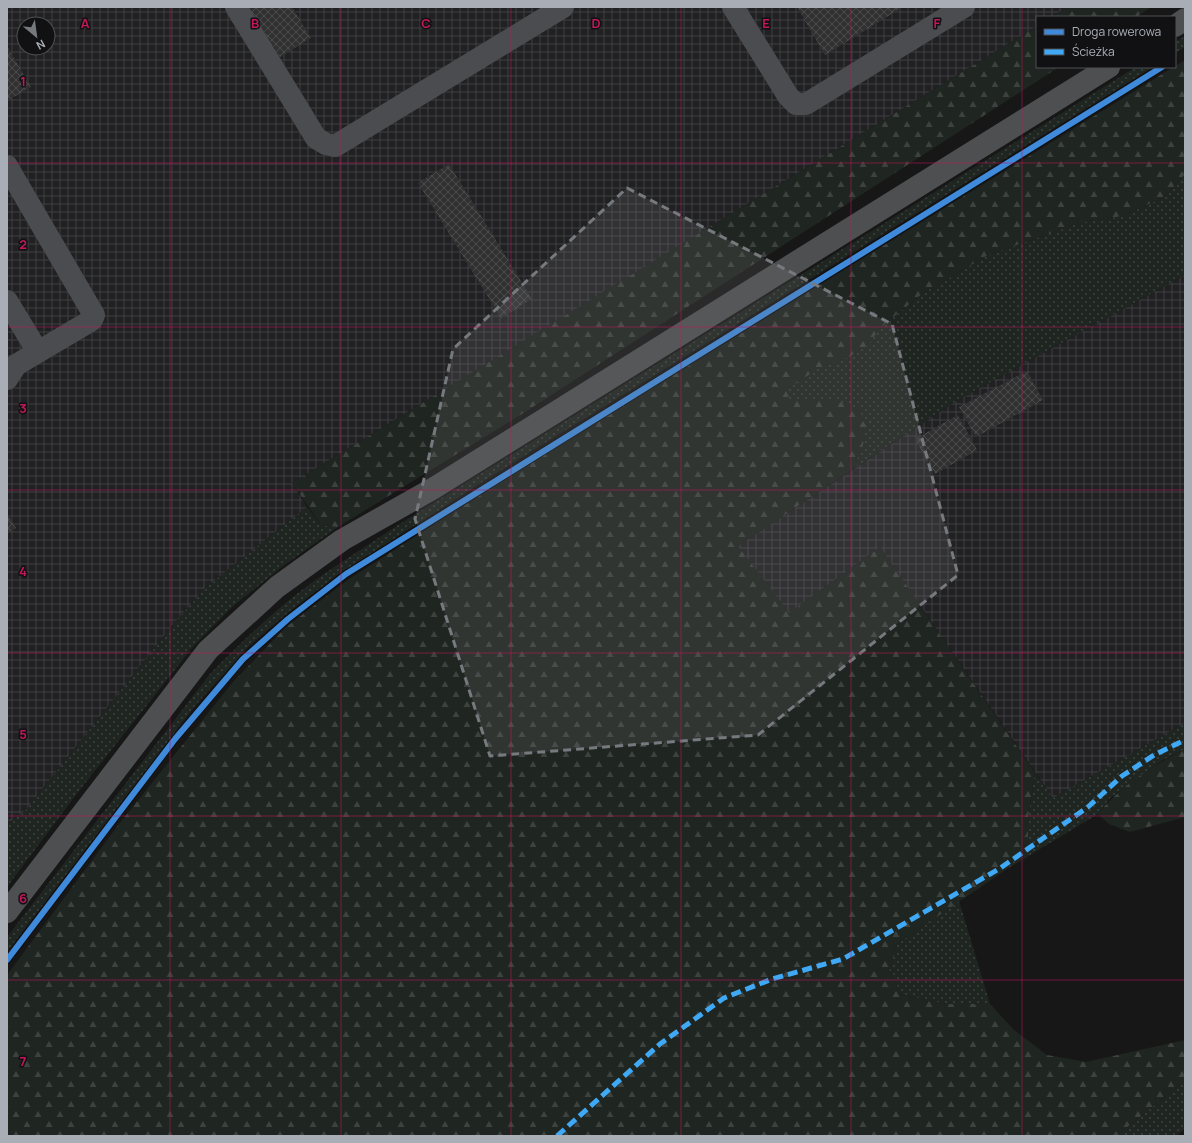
<svg xmlns="http://www.w3.org/2000/svg" width="1192" height="1143" font-family="Manrope,sans-serif">
<style>
.industrial{fill:url(#industrial-grid);fill-rule:evenodd}
.green{fill:url(#green-dots)}
.forest{fill:url(#forest-firs)}
.building{fill:url(#building-cross-hatch)}
.lines{fill:none;stroke-linecap:round;stroke-linejoin:round}
.minor{stroke:#4b4c4f;stroke-width:22}
.major{stroke:#4e4f51;stroke-width:22}
.quiet{stroke:#3fa9f5;stroke-width:5;stroke-dasharray:10 5;stroke-linecap:butt}
.cycleway-casing{stroke:#111113;stroke-width:8}
.cycleway{stroke:#408adc;stroke-width:6}
.marked{fill:#76797e;fill-opacity:0.2;stroke:#76797e;stroke-width:3;stroke-dasharray:8 5;stroke-linejoin:round}
.grid{fill:none;stroke:#c2185b;stroke-width:1;stroke-opacity:0.55}
.grid-label{font-size:13px;text-anchor:middle;font-weight:bold;fill:#c2185b;stroke:#111113;stroke-width:3;stroke-linejoin:round;paint-order:stroke}
</style>
<defs>
<pattern id="industrial-grid" width="8" height="8" patternUnits="userSpaceOnUse"><rect width="8" height="8" fill="#212123"/><path d="M0 4h8M4 0v8" fill="none" stroke="#3e3f41"/></pattern>
<pattern id="green-dots" width="8" height="8" patternUnits="userSpaceOnUse"><rect width="8" height="8" fill="#1f2520"/><path d="M2 2h.1M6 6h.1" fill="none" stroke="#3d423e" stroke-width="1.8" stroke-linecap="round"/></pattern>
<pattern id="forest-firs" width="22" height="20" patternUnits="userSpaceOnUse"><rect width="22" height="20" fill="#1f2520"/><path d="M5 1l3.5 6h-7zM16 11l3.5 6h-7z" fill="#3d423e"/></pattern>
<pattern id="building-cross-hatch" width="8" height="8" patternUnits="userSpaceOnUse"><rect width="8" height="8" fill="#313132"/><path d="M0 0l8 8M0 8l8-8" fill="none" stroke="#4c4c4d"/></pattern>
</defs>
<rect width="100%" height="100%" fill="#171717"/>
<path class="industrial" d="M7,7H1068L1051,17H1037V26L292,483L307,507L205,588L175,622L25,811L7,824ZM24,24H48V48H24Z
M1185,275V723L1053,798L880,547L789,613L738,546L958,400Z"/>
<path class="green" d="M1185,36V47L1175,53V42Z
M1136,67H1153L490,477L336,576L290,611L248,647L195,706L7,952V937L210,674C235,649 260,624 288,601C322,573 361,550 398,525Z
M1185,174V275L958,400L853,469L863,445L807,401L789,400L786,390L819,368L849,357L868,345L880,328L923,293L988,255L1082,222L1123,216L1164,197Z
M307,507L321,525L338,527L283,566L232,607L192,648L75,796L7,887V824L25,811L175,622L205,588Z
M1185,723V749L1163,760L1110,798L1098,814L1007,869L1028,841V818L1035,773L1053,798Z
M959,901L990,1004H946L902,995L889,971L897,944Z
M1185,1081V1129L1176,1136H1116Z"/>
<path class="forest" d="M1068,7H1151L1136,17H1051Z
M1037,26V67H1059L525,412L338,527L321,525L292,483Z
M1185,60V174L1164,197L1123,216L1082,222L988,255L923,293L880,328L868,345L849,357L819,368L786,390L790,400H833L858,408L867,424L863,445L853,469L738,546L789,613L880,547L1035,773L1028,818V841L1007,869L897,944L889,971L902,995L946,1004H990L1014,1030L1047,1055L1086,1062L1185,1040V1081L1116,1136H7V975L119,824L233,682L286,627L349,579L527,465Z
M1185,749V817L1130,832L1109,824L1098,814C1120,786 1154,765 1185,749Z"/>
<path class="building" d="M249,7H292L311,38L280,57Z
M797,7H903L825,55Z
M7,46L31,87L7,101Z
M449,164L532,299L501,318L418,183Z
M1027,371L1043,400L976,437L959,407Z
M958,415L977,450L935,474L915,439Z
M7,513L16,528L7,534Z"/>
<g class="lines">
<path class="minor" d="M236,7L316,138L326,144L335,146L563,7
M733,7L788,96L796,104H806L964,7
M7,166L94,315L92,320L16,365L7,379
M7,301L38,352"/>
<path class="major" d="M1175,26L1185,19
M7,912L208,650L277,587L342,540L434,488L1109,67"/>
<path class="quiet" d="M557,1136L660,1044L724,998L772,979L843,959L999,869L1088,807L1122,776L1154,755L1185,740"/>
<defs>
<path id="cycleway" d="M7,960L175,739L243,659L288,619L346,574L1162,67"/>
</defs>
<use href="#cycleway" class="cycleway-casing"/>
<use href="#cycleway" class="cycleway"/>
</g>
<path class="marked" d="M627,188L892,324L958,575L758,735L490,756L415,519L453,349Z"/>
<path class="grid" d="M170,7V1136M341,7V1136M511,7V1136M681,7V1136M851,7V1136M1022,7V1136M7,163H1185M7,327H1185M7,490H1185M7,653H1185M7,816H1185M7,980H1185"/>
<g class="grid-label">
<text x="85" y="28">A</text>
<text x="255" y="28">B</text>
<text x="426" y="28">C</text>
<text x="596" y="28">D</text>
<text x="766" y="28">E</text>
<text x="937" y="28">F</text>
<text x="23" y="86">1</text>
<text x="23" y="249">2</text>
<text x="23" y="413">3</text>
<text x="23" y="576">4</text>
<text x="23" y="739">5</text>
<text x="23" y="903">6</text>
<text x="23" y="1066">7</text>
</g>
<rect width="1192" height="1143" fill="none" stroke="#a9aeb6" stroke-width="16"/>
<rect x="1036" y="16" width="140" height="52" fill="#111113" stroke="#4e5054"/>
<rect x="1044" y="29" width="20" height="6" fill="#408adc" stroke="#4e5054"/>
<text x="1072" y="36" font-size="12" fill="#a9aeb6">Droga rowerowa</text>
<rect x="1044" y="49" width="20" height="6" fill="#3fa9f5" stroke="#4e5054"/>
<text x="1072" y="56" font-size="12" fill="#a9aeb6">Ścieżka</text>
<g transform="translate(36 36) rotate(151)"><circle r="19" fill="#111113" stroke="#4e5054"/>
<path d="M0-3L7 15L0 10L-7 15Z" fill="#76797e"/>
<text y="-6" font-size="11" font-weight="bold" text-anchor="middle" fill="#a9aeb6">N</text>
</g>
</svg>
